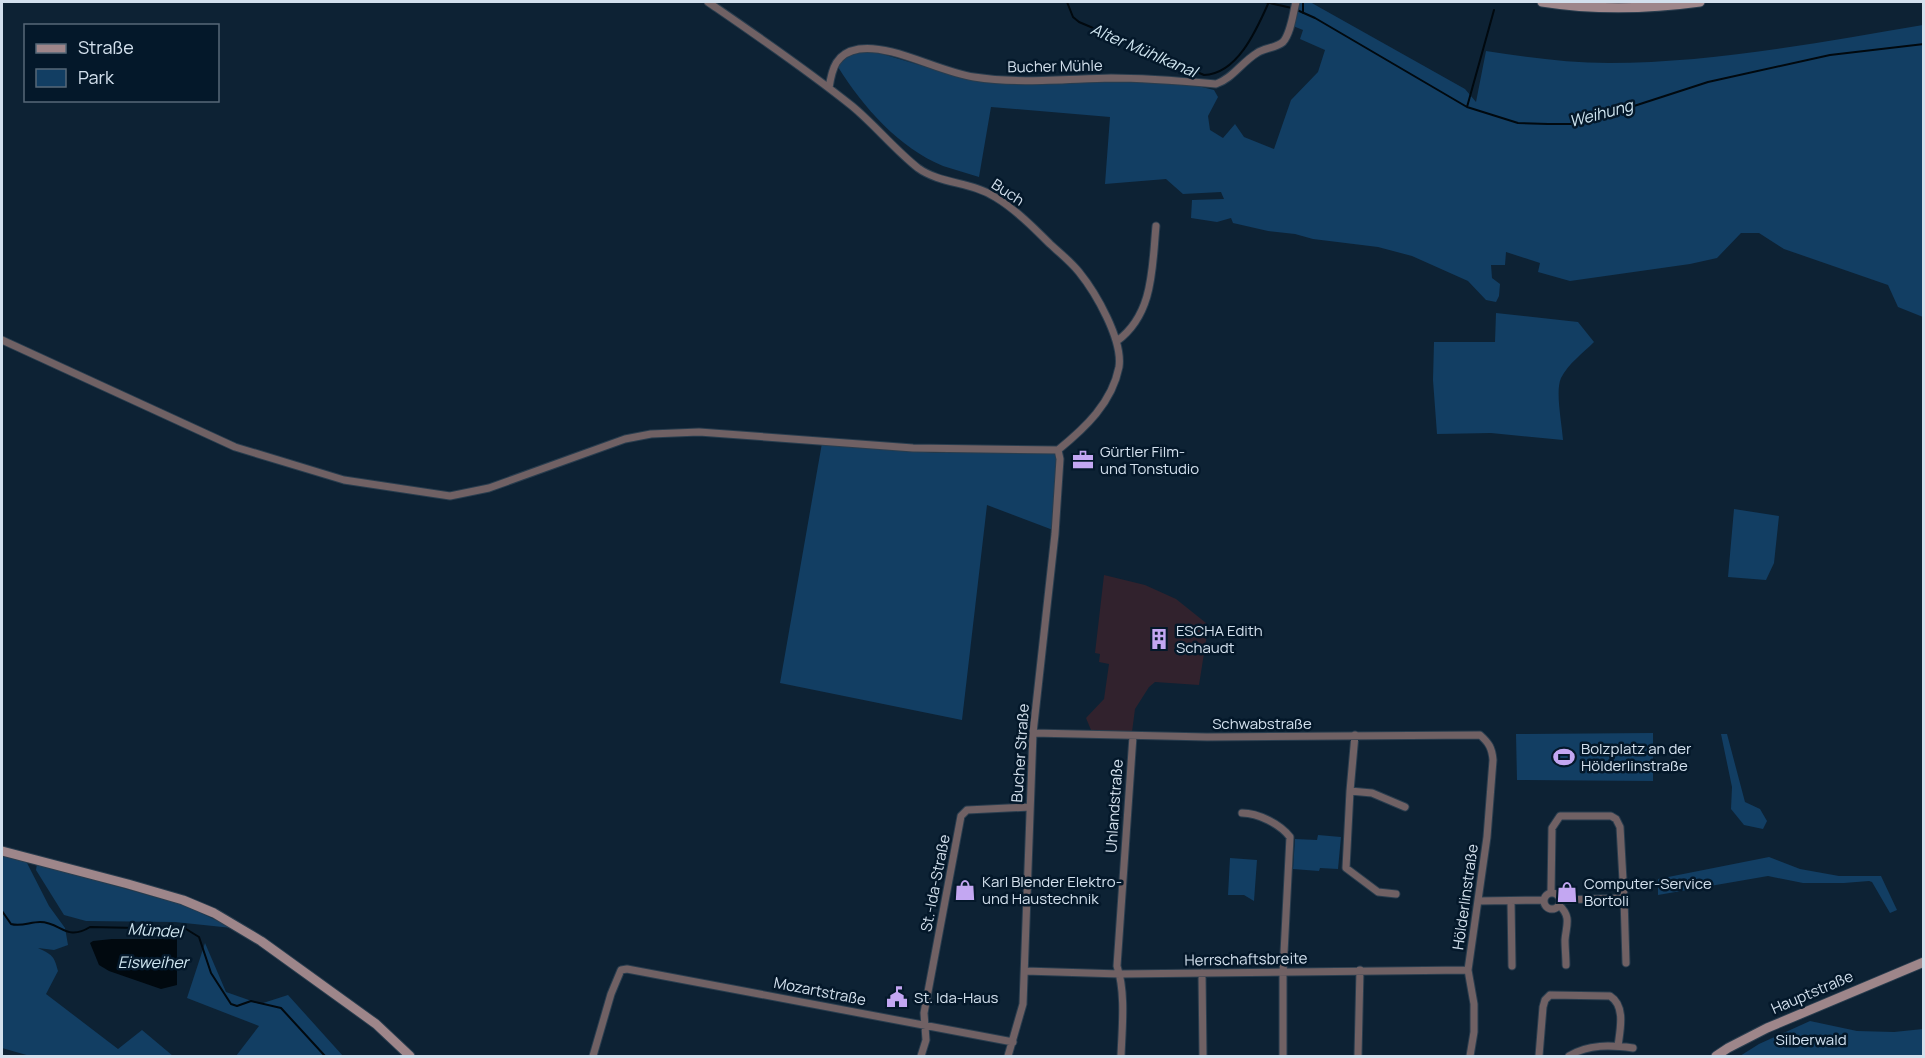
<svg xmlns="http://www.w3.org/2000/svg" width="1925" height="1058" font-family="Manrope,sans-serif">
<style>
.industrial{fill:#31222d}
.green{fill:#123e63}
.water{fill:#01090f}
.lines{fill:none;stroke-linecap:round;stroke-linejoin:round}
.stream{stroke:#01090f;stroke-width:2}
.street-casing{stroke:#293d4e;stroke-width:9}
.secondary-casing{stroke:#293d4e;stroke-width:11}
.street{stroke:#706164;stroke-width:7}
.secondary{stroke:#9e868a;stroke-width:9}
.labels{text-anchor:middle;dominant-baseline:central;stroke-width:5;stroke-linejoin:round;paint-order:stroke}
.street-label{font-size:15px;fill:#d3e0ed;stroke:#04182a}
.poi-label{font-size:15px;fill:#d3e0ed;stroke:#04182a;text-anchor:start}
.park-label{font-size:15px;fill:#d1e1f1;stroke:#04182a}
.water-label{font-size:16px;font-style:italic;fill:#d0e6f1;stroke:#04182a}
</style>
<rect width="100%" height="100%" fill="#0d2234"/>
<path class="industrial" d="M1104,575L1145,585L1176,599L1206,623L1208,628L1199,685L1155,682L1149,687L1135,709L1132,732L1091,730L1086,718L1104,699L1109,664L1099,662L1100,654L1095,653Z"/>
<path class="green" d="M1299,2H1310L1465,89L1476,102L1486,51C1527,57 1568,63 1609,63C1712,63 1822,42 1923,25V317L1898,307L1888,285L1784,249L1759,233H1741L1717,258L1690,264L1570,281L1538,272L1540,263L1506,252L1505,265H1491L1492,278L1500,284L1499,296L1496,302L1486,300L1468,281L1412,256L1378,247L1313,239L1295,234L1268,231L1233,223L1231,218L1217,222L1191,218L1192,200L1224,199L1221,192L1183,194L1166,179L1105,184L1110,117L991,107L979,177C967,173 955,170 943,166C899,148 863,107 838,67C849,48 860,51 879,53L960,77L1143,82L1194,85L1214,90L1218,97L1208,116L1210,130L1223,138L1235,124L1244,137L1274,149L1291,100L1318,72L1325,50L1300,39L1303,30L1293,26Z
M1496,313L1578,322L1594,342C1583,353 1568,364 1561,378C1555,391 1562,424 1563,440L1491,433L1437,434L1433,380L1434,342H1495Z
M822,443L936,453L1050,451L1057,456L1053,530L987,505L962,720L780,683Z
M1734,509L1779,516L1774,563L1766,580L1728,577Z
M1653,733V781L1517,780L1516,734Z
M1721,734H1727L1745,802L1760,809L1767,821L1763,829L1744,825L1731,809L1732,787Z
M1318,835L1341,837L1338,869L1320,868L1319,871L1293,869L1295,839L1317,840Z
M2,856L23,860L27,863L49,906L65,928L68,945L54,950L38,948C52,955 54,955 58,971L46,994L118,1049L142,1030L173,1056H30L2,1048Z
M1769,857L1800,869L1839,876H1881L1897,910L1890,913L1872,882L1869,881L1844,883H1803L1768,876L1658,895V879Z
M1230,858L1257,860L1254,901L1244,895H1228Z
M37,864L187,906L232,928L175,922L86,921L64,915L36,870Z
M205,943L226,992L260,1004L288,995L343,1056H236L259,1026L187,998Z
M1810,1021L1857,1031L1894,1032L1923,1029V1056H1740L1759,1044Z"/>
<path class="water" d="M112,939H177V985L161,989L109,971L99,965L90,943L93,941Z"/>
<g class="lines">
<path class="stream" d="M1067,2L1073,17L1079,22L1204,75C1237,74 1256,31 1268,4
M1265,2L1292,8
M1297,10L1315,18L1467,107L1518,123L1548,124H1574L1600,117L1708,82L1830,55L1924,44
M1303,13V2
M1467,107L1494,10
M2,911L11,924C21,927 30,922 40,922C61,922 66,942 90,927L186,929L199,937L211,973L231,1004L237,1006L251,1001L281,1008L325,1056"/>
<defs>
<path id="street" d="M708,2C756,35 806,69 852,106C875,125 894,149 918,168C940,184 972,182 995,197C1015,209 1033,227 1050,244C1060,253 1071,262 1079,272C1096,293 1123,340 1119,367C1112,403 1085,428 1058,450
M829,88C832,68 836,53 859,49C892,44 939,72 974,77C1019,84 1066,79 1111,78C1146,78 1181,81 1216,84C1232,79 1242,62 1257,53C1264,48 1276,48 1283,42C1291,33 1293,13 1296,2
M2,340L235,447L344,480L450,496L489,488L625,439L651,434L699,432L913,448L1058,450
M1117,341C1154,314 1152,267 1156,226
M1033,733L1207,737L1480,735C1489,743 1492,748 1493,760L1487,837L1468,970L1474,1004V1032L1470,1056
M1355,735L1350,791L1372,793L1405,807
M1350,791L1346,868L1378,892L1396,894
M1242,813C1258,813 1280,824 1290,837L1283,972V1056
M1544 901a8 8 0 1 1 16 0a8 8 0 1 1-16 0Z
M1551,893L1552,828L1560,816H1611L1616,819L1620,827L1624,898
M1560,900L1624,898L1626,963
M1478,901L1544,900
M1511,901L1512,966
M1559,905C1572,917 1566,926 1565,940C1565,948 1566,957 1566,965
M1025,971L1120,974L1468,970
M1202,973L1203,1056
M593,1056L611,994L621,970L627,969L1013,1042
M921,1056L926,1040L924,1013L961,816L967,810L1030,807
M1008,1056L1023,1004L1033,733L1055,534L1060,459L1058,450
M1121,1056C1122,1028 1126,993 1117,966L1133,736
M1358,1056L1360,970
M1539,1056L1543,1007L1545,1000L1550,995L1610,996C1626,1006 1620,1030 1618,1046
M1569,1056C1588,1044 1611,1045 1633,1048"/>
<path id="secondary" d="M1542,2C1593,10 1649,9 1700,2
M2,851L128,884L183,900L214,913L261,941L376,1024L410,1056
M1716,1056L1728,1048L1767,1028L1924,962"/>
</defs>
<use href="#street" class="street-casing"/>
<use href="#secondary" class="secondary-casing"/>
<use href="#street" class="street"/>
<use href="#secondary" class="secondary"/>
</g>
<defs>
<symbol id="office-bare" viewBox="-9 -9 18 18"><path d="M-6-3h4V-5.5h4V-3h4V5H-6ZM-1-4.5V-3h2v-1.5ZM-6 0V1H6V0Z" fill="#c3a7f2" stroke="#04182a" stroke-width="2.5" paint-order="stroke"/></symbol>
<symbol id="building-bare" viewBox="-9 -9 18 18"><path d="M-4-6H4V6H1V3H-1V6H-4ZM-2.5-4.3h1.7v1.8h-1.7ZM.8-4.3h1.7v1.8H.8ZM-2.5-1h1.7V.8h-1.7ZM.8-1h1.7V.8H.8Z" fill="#c3a7f2" stroke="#04182a" stroke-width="2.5" paint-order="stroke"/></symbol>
<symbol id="stadium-bare" viewBox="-9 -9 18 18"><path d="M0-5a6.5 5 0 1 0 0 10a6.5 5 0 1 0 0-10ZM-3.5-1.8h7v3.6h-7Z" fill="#c3a7f2" stroke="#04182a" stroke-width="2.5" paint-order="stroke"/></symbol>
<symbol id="shop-bare" viewBox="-9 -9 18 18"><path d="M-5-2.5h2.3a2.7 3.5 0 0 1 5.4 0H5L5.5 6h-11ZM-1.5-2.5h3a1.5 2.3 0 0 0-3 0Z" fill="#c3a7f2" stroke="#04182a" stroke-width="2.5" paint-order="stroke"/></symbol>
<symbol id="civic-bare" viewBox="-9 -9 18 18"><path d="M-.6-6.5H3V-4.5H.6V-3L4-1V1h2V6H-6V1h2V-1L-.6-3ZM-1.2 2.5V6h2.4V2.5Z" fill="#c3a7f2" stroke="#04182a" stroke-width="2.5" paint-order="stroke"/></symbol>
</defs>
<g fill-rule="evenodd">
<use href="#office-bare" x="1068" y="445" width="30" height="30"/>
<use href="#building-bare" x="1144" y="624" width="30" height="30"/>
<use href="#stadium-bare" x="1549" y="742" width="30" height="30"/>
<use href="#shop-bare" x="950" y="875" width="30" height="30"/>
<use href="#shop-bare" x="1552" y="877" width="30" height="30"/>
<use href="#civic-bare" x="882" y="982" width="30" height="30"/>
</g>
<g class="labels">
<g class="street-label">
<text transform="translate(1055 66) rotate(-1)">Bucher Mühle</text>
<text transform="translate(1008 192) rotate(33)">Buch</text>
<text x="1262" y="723">Schwabstraße</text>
<text transform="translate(1020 753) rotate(-86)">Bucher Straße</text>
<text transform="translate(1114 806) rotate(-86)">Uhlandstraße</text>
<text transform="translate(935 883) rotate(-79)">St.-Ida-Straße</text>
<text transform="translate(1465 897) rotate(-82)">Hölderlinstraße</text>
<text transform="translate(1246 959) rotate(-1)">Herrschaftsbreite</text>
<text transform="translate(820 991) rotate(11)">Mozartstraße</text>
<text transform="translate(1812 992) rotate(-23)">Hauptstraße</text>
</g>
<g class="poi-label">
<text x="1100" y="451">Gürtler Film-<tspan x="1100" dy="17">und Tonstudio</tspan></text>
<text x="1176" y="630">ESCHA Edith<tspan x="1176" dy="17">Schaudt</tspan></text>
<text x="1581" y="748">Bolzplatz an der<tspan x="1581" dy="17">Hölderlinstraße</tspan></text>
<text x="982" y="881">Karl Blender Elektro-<tspan x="982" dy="17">und Haustechnik</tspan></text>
<text x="1584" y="883">Computer-Service<tspan x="1584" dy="17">Bortoli</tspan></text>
<text x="914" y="997">St. Ida-Haus</text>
</g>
<g class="park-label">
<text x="1811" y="1039">Silberwald</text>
</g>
<g class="water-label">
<text transform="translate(1144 50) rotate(23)">Alter Mühlkanal</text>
<text transform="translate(1601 113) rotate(-15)">Weihung</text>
<text transform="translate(155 930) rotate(3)">Mündel</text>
<text x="153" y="962">Eisweiher</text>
</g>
</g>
<rect width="1925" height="1058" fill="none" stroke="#d3e0ed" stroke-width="6"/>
<rect x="24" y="24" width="195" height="78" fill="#04182a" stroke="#576878" stroke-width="1.5"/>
<rect x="36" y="44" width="30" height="9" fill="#9e868a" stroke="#576878" stroke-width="1.5"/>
<text x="78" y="54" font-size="18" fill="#d3e0ed">Straße</text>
<rect x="36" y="69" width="30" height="18" fill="#123e63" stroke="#576878" stroke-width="1.5"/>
<text x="78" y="84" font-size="18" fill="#d3e0ed">Park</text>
</svg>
